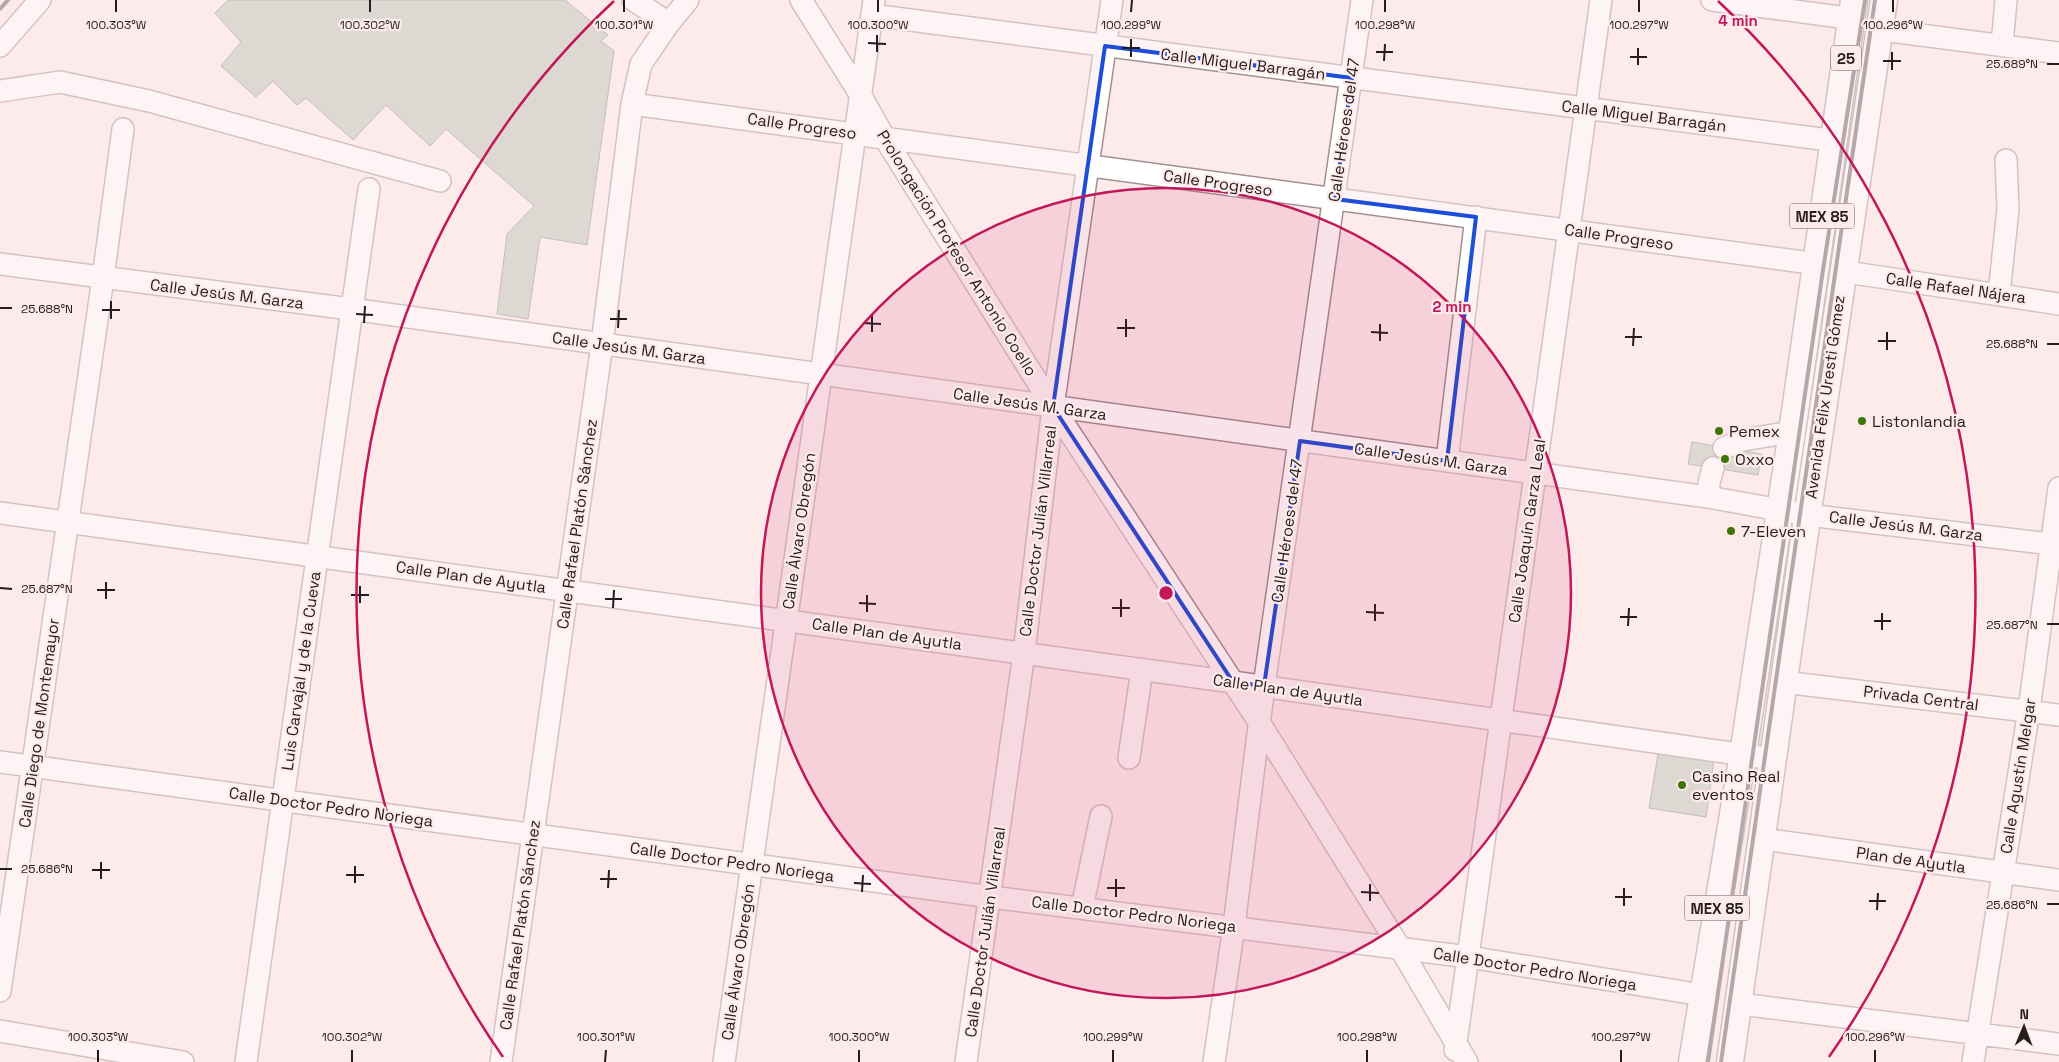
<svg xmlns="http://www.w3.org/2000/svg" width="2059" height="1062" font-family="'Space Grotesk',sans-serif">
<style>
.building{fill:#b7c2b2;stroke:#7e8879}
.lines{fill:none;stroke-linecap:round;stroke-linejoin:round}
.minor-casing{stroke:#a38f90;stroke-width:24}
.major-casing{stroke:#a38f90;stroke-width:29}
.minor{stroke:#fff;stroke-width:21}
.major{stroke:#fff;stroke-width:26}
.rail{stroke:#615758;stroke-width:4}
.marked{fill:none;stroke:#1d4ed8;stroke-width:4;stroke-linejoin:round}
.ticks{fill:none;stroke:#241c1d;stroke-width:2}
.ring{fill:none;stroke:#c2185b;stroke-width:2.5}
.poi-dot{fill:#3c7505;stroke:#fdebec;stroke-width:2}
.labels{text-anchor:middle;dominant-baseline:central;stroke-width:4.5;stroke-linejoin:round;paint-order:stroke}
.shield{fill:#fdebec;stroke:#655a5b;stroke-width:1}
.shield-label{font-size:15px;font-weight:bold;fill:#241c1d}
.street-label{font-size:16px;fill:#241c1d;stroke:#fdebec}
.poi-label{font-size:16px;fill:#241c1d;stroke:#fdebec;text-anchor:start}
.ticks-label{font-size:12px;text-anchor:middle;fill:#241c1d;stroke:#fdebec;stroke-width:4.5;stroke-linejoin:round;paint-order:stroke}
.centre{fill:#c2185b;stroke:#fdebec;stroke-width:2.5}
.ring-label{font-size:15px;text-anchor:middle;font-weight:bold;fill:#c2185b;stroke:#fdebec;stroke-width:4.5;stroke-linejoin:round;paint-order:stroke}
</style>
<rect width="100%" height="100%" fill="#fdebec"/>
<path class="building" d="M228,0H565L608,35L601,41L614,51L587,245L540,237L528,319L497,314L507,234L534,206L446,129L430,146L386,105L353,140L306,98L297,105L273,81L256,97L221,66L241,42L215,13Z
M1692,442L1762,454L1758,475L1688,464Z
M1658,754L1714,761L1706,817L1649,808Z"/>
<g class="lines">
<defs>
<path id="minor" d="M633,0L669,23
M801,0L860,94L884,137L1053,407L1259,722L1400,948L1467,1062
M1712,0L1840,17
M872,15L1821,139
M1890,31L2059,53
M2002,45L2006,0
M0,46L40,0
M0,91L60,82L149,101L440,181
M632,104L1803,262
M0,264L351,309L1708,497L1808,515L2059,545
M1853,273L2059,304
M1999,294L2008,209L2006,160
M1724,448L1743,440L1792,432
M1447,461L1476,217
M1708,497L1709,483L1713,468
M0,513L1233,682L1773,759
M1783,682L2059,715
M1129,758L1142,669
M0,762L991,897L1469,957L1702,995
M1762,839L2059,880
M1082,908L1101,816
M0,991L103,278L123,129
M1740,1004L2059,1044
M0,1031L183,1062
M1455,1050L1601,0
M246,1062L369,189
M501,1062L602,344L632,104L641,64L669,23L688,0
M724,1062L874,0
M966,1062L1024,653L1053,407L1112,0
M1214,1062L1234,926L1264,686L1362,0
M1973,1062L2029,710L2059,488"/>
<path id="major" d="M1692,1062L1743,754L1792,432L1854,0
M1730,1062L1810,497L1884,0"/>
</defs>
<use href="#minor" class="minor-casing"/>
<use href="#major" class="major-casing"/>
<use href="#minor" class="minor"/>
<use href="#major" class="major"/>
<path class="rail" d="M0,9L8,0
M1708,1062L1823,270L1865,0
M1721,1062C1773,708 1821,354 1875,0"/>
</g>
<path d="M0 0H2059V1062H0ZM1105,46L1352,78L1335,199L1476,217L1447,461L1300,441L1264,686L1233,682L1053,407Z" fill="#fdebec" fill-opacity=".55" fill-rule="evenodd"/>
<path class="marked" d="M1105,46L1352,78L1335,199L1476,217L1447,461L1300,441L1264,686L1233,682L1053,407Z"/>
<path class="ticks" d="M116,12V0M370,12V0M624,12V0M878,12V0M1131,12L1132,0M1385,12V0M1639,12V0M1893,12V0M868,43L886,44M1122,48H1140M877,52V35M1376,52H1393M1131,57V39M1630,57H1647M1384,61L1385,44M1883,61H1901M2047,64H2059M1638,65V48M1892,70V52M0,308H12M102,310H120M356,314L373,315M111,319V301M610,319H627M364,323L365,306M863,323L881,324M618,328L619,310M1117,328H1135M872,332V315M1371,332L1388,333M1126,337V319M1625,337H1642M1380,341V324M1878,341H1896M2047,344H2059M1633,346L1634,328M1887,350V332M0,588L12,589M97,590H115M351,595H369M106,599V582M605,599H622M360,603V586M859,603L876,604M613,608L614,590M1112,608H1130M867,612V595M1366,612L1384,613M1121,617V599M1620,617H1637M1375,621V604M1874,621H1891M2047,624H2059M1628,626L1629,608M1882,630V613M0,869H12M92,870H110M346,875H364M101,879V862M600,879H617M355,883V866M854,883L871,884M608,888L609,870M1107,888H1125M862,892L863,875M1361,892L1379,893M1116,897V879M1615,897H1632M1370,901V884M1869,901H1886M2047,904H2059M1624,906V888M1877,910L1878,893M98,1062V1050M352,1062V1050M605,1062L606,1050M859,1062V1050M1113,1062V1050M1367,1062V1050M1621,1062V1050M1875,1062V1050"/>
<circle cx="1166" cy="593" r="405" fill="#c2185b" fill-opacity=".12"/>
<g class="ring">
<circle cx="1166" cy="593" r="405"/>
<path d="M503 1057A809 809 0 0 1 614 1M1718 1A809 809 0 0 1 1829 1057"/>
</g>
<g class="poi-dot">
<circle cx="1862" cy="421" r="5"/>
<circle cx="1719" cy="431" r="5"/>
<circle cx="1725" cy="459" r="5"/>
<circle cx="1731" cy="531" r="5"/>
<circle cx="1682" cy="785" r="5"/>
</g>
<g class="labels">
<g class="shield">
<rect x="1831" y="45.5" width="30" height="25" rx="4"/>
<rect x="1789.5" y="203.5" width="65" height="25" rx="4"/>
<rect x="1684.5" y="895.5" width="65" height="25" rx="4"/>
</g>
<g class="shield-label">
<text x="1846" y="58">25</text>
<text x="1822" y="216">MEX 85</text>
<text x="1717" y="908">MEX 85</text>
</g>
<g class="street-label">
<text transform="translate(1243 64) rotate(7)">Calle Miguel Barragán</text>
<text transform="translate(1644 116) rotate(7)">Calle Miguel Barragán</text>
<text transform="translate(802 126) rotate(8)">Calle Progreso</text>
<text transform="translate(1344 130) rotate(-82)">Calle Héroes del 47</text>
<text transform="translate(1218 183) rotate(8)">Calle Progreso</text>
<text transform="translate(1619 237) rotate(8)">Calle Progreso</text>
<text transform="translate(957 253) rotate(58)">Prolongación Profesor Antonio Coello</text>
<text transform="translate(1956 288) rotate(8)">Calle Rafael Nájera</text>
<text transform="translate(227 294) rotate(7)">Calle Jesús M. Garza</text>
<text transform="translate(629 348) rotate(8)">Calle Jesús M. Garza</text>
<text transform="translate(1825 397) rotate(-82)">Avenida Félix Uresti Gómez</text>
<text transform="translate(1030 404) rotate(8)">Calle Jesús M. Garza</text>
<text transform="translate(1431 459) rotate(8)">Calle Jesús M. Garza</text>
<text transform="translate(577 524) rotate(-82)">Calle Rafael Platón Sánchez</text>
<text transform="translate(1906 526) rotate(7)">Calle Jesús M. Garza</text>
<text transform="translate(799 531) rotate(-82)">Calle Álvaro Obregón</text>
<text transform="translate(1038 531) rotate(-83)">Calle Doctor Julián Villarreal</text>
<text transform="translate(1287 531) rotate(-82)">Calle Héroes del 47</text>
<text transform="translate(1527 531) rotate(-82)">Calle Joaquín Garza Leal</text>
<text transform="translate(471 577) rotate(8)">Calle Plan de Ayutla</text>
<text transform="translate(887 634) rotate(8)">Calle Plan de Ayutla</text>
<text transform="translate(301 671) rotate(-82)">Luis Carvajal y de la Cueva</text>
<text transform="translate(1288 690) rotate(8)">Calle Plan de Ayutla</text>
<text transform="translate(1921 698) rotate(7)">Privada Central</text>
<text transform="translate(39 723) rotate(-82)">Calle Diego de Montemayor</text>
<text transform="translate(2018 776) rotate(-81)">Calle Agustín Melgar</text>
<text transform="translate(331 807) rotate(8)">Calle Doctor Pedro Noriega</text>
<text transform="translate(1911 860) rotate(8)">Plan de Ayutla</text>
<text transform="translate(732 862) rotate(8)">Calle Doctor Pedro Noriega</text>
<text transform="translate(1134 914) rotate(7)">Calle Doctor Pedro Noriega</text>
<text transform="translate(520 925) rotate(-82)">Calle Rafael Platón Sánchez</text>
<text transform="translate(985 932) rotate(-82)">Calle Doctor Julián Villarreal</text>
<text transform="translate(738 962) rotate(-82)">Calle Álvaro Obregón</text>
<text transform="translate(1535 969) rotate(9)">Calle Doctor Pedro Noriega</text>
</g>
<g class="poi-label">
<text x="1872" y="421">Listonlandia</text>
<text x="1729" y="431">Pemex</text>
<text x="1735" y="459">Oxxo</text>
<text x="1741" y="531">7-Eleven</text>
<text x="1692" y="776">Casino Real<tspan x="1692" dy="18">eventos</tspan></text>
</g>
</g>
<g class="ticks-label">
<text x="116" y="29">100.303°W</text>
<text x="370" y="29">100.302°W</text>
<text x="624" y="29">100.301°W</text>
<text x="878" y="29">100.300°W</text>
<text x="1131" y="29">100.299°W</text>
<text x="1385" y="29">100.298°W</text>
<text x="1639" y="29">100.297°W</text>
<text x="1893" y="29">100.296°W</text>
<text x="2012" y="68">25.689°N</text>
<text x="47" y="313">25.688°N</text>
<text x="2012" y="348">25.688°N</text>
<text x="47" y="593">25.687°N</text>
<text x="2012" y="629">25.687°N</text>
<text x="47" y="873">25.686°N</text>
<text x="2012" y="909">25.686°N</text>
<text x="98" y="1041">100.303°W</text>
<text x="352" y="1041">100.302°W</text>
<text x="606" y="1041">100.301°W</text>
<text x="859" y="1041">100.300°W</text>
<text x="1113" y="1041">100.299°W</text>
<text x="1367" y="1041">100.298°W</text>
<text x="1621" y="1041">100.297°W</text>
<text x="1875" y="1041">100.296°W</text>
</g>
<circle cx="1166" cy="593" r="8" class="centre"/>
<g class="ring-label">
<text x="1738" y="26">4 min</text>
<text x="1452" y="312">2 min</text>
</g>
<g transform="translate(2024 1027) rotate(1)" stroke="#fdebec" stroke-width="4" paint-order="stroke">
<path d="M0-4L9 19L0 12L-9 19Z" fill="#241c1d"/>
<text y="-8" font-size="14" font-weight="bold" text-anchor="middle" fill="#241c1d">N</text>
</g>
</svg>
